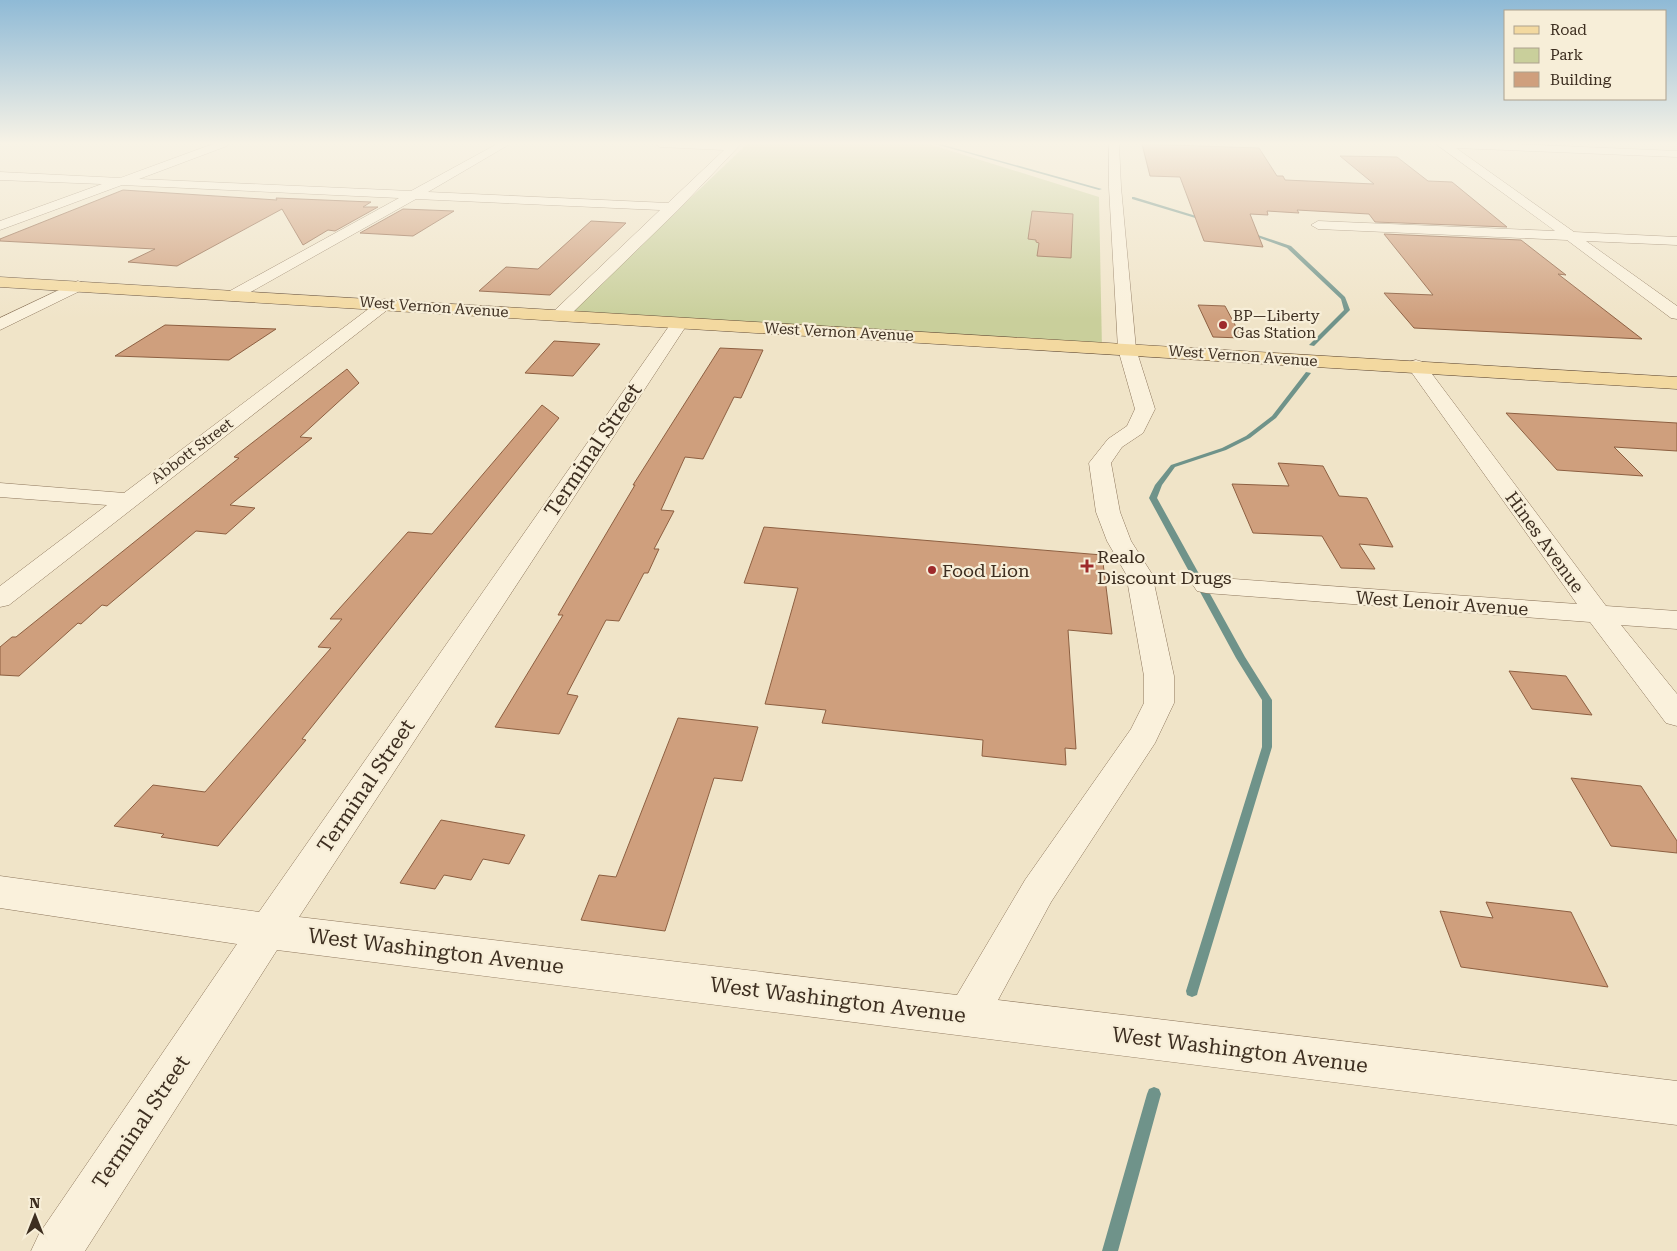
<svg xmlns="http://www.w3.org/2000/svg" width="1677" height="1251" font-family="'Roboto Serif',serif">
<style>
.green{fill:#c9cf9b}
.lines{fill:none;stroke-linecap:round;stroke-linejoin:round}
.stream{fill:#6f938a;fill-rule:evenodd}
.building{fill:#cf9f7d;stroke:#8d5f41}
.minor-casing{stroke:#8d765c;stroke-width:1}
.primary-casing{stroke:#5b4430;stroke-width:1}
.minor{fill:#faf1dc;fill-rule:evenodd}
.primary{fill:#f3d9a0;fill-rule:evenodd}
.poi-dot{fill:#9e2a2b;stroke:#f7eed8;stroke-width:2}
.labels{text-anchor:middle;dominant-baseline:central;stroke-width:4.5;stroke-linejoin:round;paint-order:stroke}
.far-street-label{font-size:15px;fill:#3d2e20;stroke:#f7eed8}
.far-poi-label{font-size:15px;fill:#3d2e20;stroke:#f7eed8;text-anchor:start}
.street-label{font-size:18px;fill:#3d2e20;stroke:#f7eed8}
.poi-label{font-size:18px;fill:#3d2e20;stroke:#f7eed8;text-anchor:start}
.near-street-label{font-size:21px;fill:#3d2e20;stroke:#f7eed8}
</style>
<rect width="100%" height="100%" fill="#f0e4c8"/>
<path class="green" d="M747,144H929L1099,197L1102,350L567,316Z"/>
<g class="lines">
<path class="stream" d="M935,144H940L1102,189L1099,190Z
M1132,197H1134L1206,219L1202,220L1132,199Z
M1246,231L1291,246L1345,297L1350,310L1314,346L1309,345L1344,310L1341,299L1287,248L1246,233Z
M1306,372L1311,373L1276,418L1250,438L1226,450L1175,467L1162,485L1157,498L1245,657L1272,700V747L1198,991L1197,995L1192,997L1187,995L1186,991L1262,747V700L1236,658L1149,498L1155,485L1171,465L1222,448L1246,436L1272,416Z
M1154,1087L1159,1089L1161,1094L1118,1251H1102L1147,1094L1149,1089Z"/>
</g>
<path class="building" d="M1142,144L1259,148L1277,176H1283L1285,180L1374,184L1340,156L1397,157L1428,181L1452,182L1507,227L1375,222L1369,214L1297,210L1299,213L1267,211L1268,215L1250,214L1263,247L1204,241L1180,177L1150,176Z
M123,190L277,200L276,198L371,202L363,207H378L335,231L328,230L303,245L282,209L177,266L128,262L155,249L0,241V239Z
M403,209L454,211L413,236L360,233Z
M1032,211L1073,214L1071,258L1037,256L1039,243L1036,242V240L1028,239Z
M591,221L626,223L550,295L479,291L506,267L538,269Z
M1384,234L1521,240L1566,275L1558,274L1642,339L1414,328L1384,293L1433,295Z
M1198,305L1225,306L1242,338L1213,337Z
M165,325L276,329L229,360L115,356Z
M554,341L600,344L573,376L525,373Z
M720,348L763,350L741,398L734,397L703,459L685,457L661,510L674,511L654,549H659L648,573H644L619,621L606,620L567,694L578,696L559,734L495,727L563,615H558L635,485H633Z
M347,369L359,383L300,437L312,438L230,505L255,508L226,534L196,531L107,606L102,605L81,624L78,623L19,676L0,675V647L12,637H16L239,458L234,457Z
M542,405L559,418L302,739L306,740L218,846L161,837L164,834L114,826L153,785L205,792L331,648L318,647L342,619H330L408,532L432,534Z
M1506,413L1677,423V451L1614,447L1643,476L1557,470Z
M1278,463L1323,466L1339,496L1367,498L1393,547L1359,544L1375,569L1341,568L1322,536L1253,533L1232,484L1289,486Z
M764,527L1102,555L1112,634L1068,630L1076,749L1065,748L1066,765L982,756L983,740L822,723L826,710L765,704L798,588L744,583Z
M1509,671L1566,676L1592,715L1532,709Z
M678,718L758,727L742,781L714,778L665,931L581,920L599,875L616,877Z
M1571,778L1641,786L1677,841V853L1611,846Z
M441,820L525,835L509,864L483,859L471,880L444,875L435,889L400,883Z
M1486,902L1571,912L1608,987L1461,967L1440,911L1493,918Z"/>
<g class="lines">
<defs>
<path id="minor" d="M213,144H228L227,146L139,179L411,191L497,144H510L428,192L668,203L724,150L660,147L655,144H741L678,210L566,319H554L552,315L554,311L660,210L416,199L240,298H228L226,295L228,292L399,198L122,185L0,230V221L102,184L0,180V172L120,178Z
M1109,144H1119L1121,187L1136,349L1155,409L1143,433L1122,447L1111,463L1120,512L1131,541L1152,574L1174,676V703L1155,743L1051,902L998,1000L1677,1081V1125L277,950L85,1251H31L39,1234L237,944L0,908V876L259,912L674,319H686L688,323L299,917L957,995L1025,880L1131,729L1144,703V676L1126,574L1107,541L1096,512L1089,463L1108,439L1127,426L1135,409L1118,349L1109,187Z
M1436,144H1515L1677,151V157L1456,148L1574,232L1677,237V245L1586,241L1677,306V319L1671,318L1567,240L1318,229L1311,225L1318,221L1555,231Z
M78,281L84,283L86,286L84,289L0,330V318Z
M385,299L391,301L393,304L391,307L9,605L0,607V586L107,505L0,497V483L124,493L379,301Z
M1416,360L1423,362L1606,606L1677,611V629L1621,625L1677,694V726L1666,723L1590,622L1206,593L1197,591L1193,585L1197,579L1206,577L1577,604L1407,366L1409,362Z"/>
<path id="primary" d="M0,277L1677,377V389L0,287Z"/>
</defs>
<use href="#minor" class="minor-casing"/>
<use href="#primary" class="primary-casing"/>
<use href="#minor" class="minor"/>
<use href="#primary" class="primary"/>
</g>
<linearGradient id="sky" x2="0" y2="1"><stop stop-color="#8fbad6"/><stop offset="0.45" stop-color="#f8f3e6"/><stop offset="1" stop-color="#f8f3e6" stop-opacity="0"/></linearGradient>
<rect width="1677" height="319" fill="url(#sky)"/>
<g class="poi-dot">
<circle cx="1223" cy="325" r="5"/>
<path d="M1084.5 558.5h5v5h5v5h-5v5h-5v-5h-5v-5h5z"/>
<circle cx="932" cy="570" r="5"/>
</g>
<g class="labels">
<g class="far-street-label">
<text transform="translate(434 307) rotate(4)">West Vernon Avenue</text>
<text transform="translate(839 332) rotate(3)">West Vernon Avenue</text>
<text transform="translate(1243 356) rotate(4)">West Vernon Avenue</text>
<text transform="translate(192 451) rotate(-37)">Abbott Street</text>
</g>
<g class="far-poi-label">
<text x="1233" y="316">BP—Liberty<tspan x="1233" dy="17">Gas Station</tspan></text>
</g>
<g class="street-label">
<text transform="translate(1545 542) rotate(54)">Hines Avenue</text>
<text transform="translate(1442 603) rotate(4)">West Lenoir Avenue</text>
</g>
<g class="poi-label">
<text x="1097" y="556">Realo<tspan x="1097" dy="21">Discount Drugs</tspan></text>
<text x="942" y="570">Food Lion</text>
</g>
<g class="near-street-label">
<text transform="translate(593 450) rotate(-56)">Terminal Street</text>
<text transform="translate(366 786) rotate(-56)">Terminal Street</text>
<text transform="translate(436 951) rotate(7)">West Washington Avenue</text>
<text transform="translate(838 1000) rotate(7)">West Washington Avenue</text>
<text transform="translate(1240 1050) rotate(7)">West Washington Avenue</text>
<text transform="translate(141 1122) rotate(-56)">Terminal Street</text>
</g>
</g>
<rect x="1504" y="10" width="162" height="90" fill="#f7eed8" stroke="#ada18e"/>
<rect x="1514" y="26" width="25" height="8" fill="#f3d9a0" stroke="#ada18e"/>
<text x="1550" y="35" font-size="15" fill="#3d2e20">Road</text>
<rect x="1514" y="48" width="25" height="15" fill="#c9cf9b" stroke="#ada18e"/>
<text x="1550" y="60" font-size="15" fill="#3d2e20">Park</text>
<rect x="1514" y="72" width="25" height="15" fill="#cf9f7d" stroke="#ada18e"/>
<text x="1550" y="85" font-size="15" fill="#3d2e20">Building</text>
<g transform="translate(35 1216)" stroke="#f7eed8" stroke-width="4" paint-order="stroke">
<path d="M0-4L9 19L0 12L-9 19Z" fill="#3d2e20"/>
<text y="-8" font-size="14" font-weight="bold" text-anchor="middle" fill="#3d2e20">N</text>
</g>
</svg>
